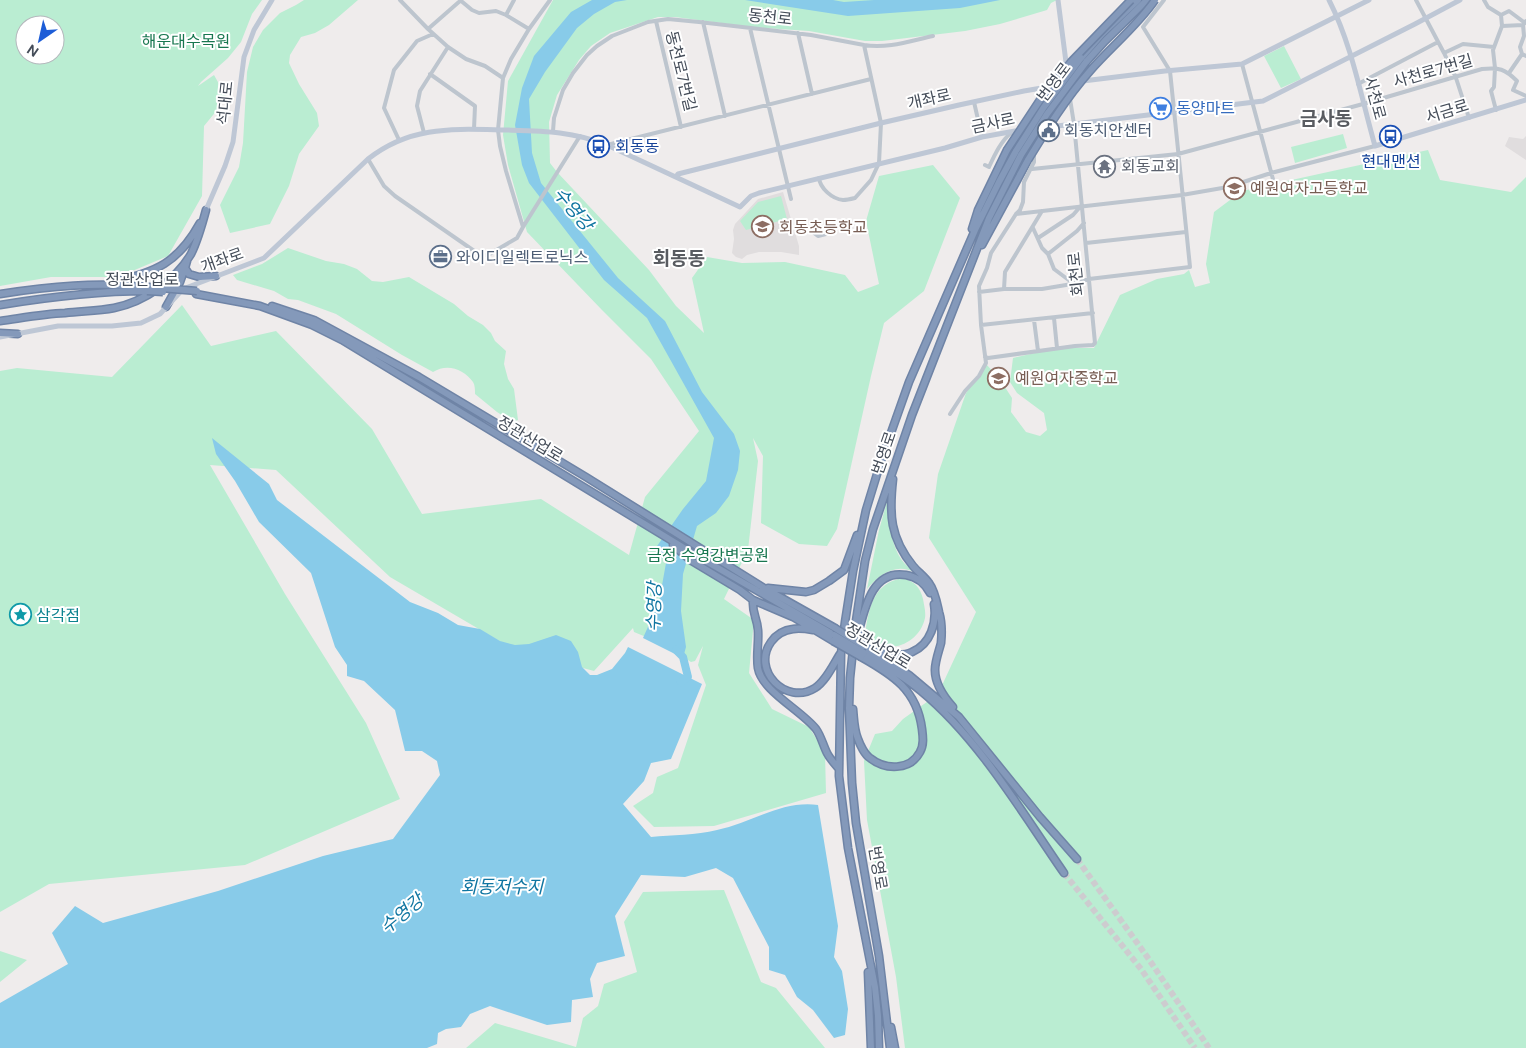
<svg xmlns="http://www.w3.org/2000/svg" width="1526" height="1048" font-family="'DM Sans','Noto Sans KR',sans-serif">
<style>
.education{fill:#e0ddde}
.green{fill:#baedd2;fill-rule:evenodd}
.water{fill:#88cbe9}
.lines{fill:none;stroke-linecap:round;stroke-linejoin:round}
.river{stroke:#88cbe9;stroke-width:8}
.highway-tunnel{stroke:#cdcccf;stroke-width:6;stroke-dasharray:6 3;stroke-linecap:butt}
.highway-casing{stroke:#6f84a6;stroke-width:9}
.street{stroke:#bdc5ce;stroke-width:4}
.secondary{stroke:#bec7d5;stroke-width:5}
.highway{stroke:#8499ba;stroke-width:6}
.highway-bridge-casing{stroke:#6f84a6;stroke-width:9;stroke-linecap:butt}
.highway-bridge{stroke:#8499ba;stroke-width:6}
.labels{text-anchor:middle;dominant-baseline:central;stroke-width:4;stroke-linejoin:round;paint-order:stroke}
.street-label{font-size:16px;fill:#454d59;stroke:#fff}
.park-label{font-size:16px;fill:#187750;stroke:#fff}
.shop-label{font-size:16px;fill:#366cbe;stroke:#fff;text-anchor:start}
.service-label{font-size:16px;fill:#4e5e75;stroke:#fff;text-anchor:start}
.transit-label{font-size:16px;fill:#164399;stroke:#fff;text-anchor:start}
.worship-label{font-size:16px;fill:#5b616d;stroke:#fff;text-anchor:start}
.education-label{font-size:16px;fill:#785e54;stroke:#fff;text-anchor:start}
.culture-label{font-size:16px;fill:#0d838f;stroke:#fff;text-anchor:start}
.water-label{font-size:18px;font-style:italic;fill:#0f75a1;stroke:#fff}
.quarter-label{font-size:19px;font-weight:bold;fill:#595c61;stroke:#fff}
</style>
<rect width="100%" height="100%" fill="#efecec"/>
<path class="education" d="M1526,136V160L1505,146L1509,137L1523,139Z
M783,192L799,246V255L781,252H759L747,255L742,259L736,257L732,253L734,239L733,230L735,224L758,199Z"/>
<path class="green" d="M0,0H262L252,14L241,42L228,58L201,82L198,86L214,75L227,98L204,126L202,196L168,256L118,277H51L0,286ZM25,25H55V55H25Z
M304,0H358L329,25L315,33L301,37L290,55L289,63L299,84L317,113L319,126L299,154L289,186L270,224L230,233L220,205L239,167L243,143L247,72L253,47L263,30L280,13L296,5Z
M553,0H1057L1051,3L1047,10L1000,24L965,31L882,41H865L809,31L752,27L675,17H658L610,33L591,46L579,60L557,95L549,122L550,163L557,172L649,270L676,306L704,333L692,278L707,257L742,263L785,262L845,275L858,292L879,284L866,221L879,176L933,165L960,198L924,291L884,323L871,376L837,529L827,546L799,544L761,523L763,456L753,438L758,461L748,550L724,599L754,620L749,673L772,709L809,727L825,753L826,793L714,826L654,827L633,806L653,793L657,777L678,768L706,685L698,665L703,646L695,661L691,662L663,644L634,632L633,628L594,671L513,649L390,577L276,470L210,465L285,594L366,723L400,799L245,865L49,884L0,912V371L17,368L112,377L182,305L211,346L276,331L372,429L422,514L541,499L629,555L645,497L699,431L651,359L602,310L527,232L508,165L503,135L508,81Z
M1284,46L1301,79L1281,88L1264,56Z
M1343,134L1347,148L1295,163L1291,147Z
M1428,150L1440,180L1511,192L1526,177V1048H905L896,977L867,820L864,761L875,734L892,731L903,719L938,694L976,612L929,538L938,474L966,393L986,364L999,378L1012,398L1011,412L1026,432L1040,436L1047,430L1044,413L1017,393L1010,382L1013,358L1057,348H1094L1120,295L1157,279L1184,274L1189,270L1195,287L1210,283L1206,264L1214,212L1242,191Z
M781,196L787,219L746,230L740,221L758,202Z
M288,248L326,261L344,264L357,269L372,281L383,282L409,277L454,304L468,316L483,325L491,333L495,341L506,351L504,364L508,379L514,389L518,420L513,422L497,412L475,394C475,390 475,385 473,382C464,369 447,363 433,372L402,355L336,314L298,300L288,299L274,291L237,280L233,275L262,264Z
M888,498C887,516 891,544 901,559C905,565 911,569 916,573C896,562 880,574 867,589L879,530Z
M903,578C915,582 920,587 923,599C924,605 926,612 925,618C919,646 883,658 865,634C869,608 873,583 903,578Z
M724,890L761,982L776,988L825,1048H466L495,1023L576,1047L583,1018L598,1006L604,984L637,972L624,922L643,892Z
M0,951L27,960L0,982Z"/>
<path class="water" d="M592,0H627L615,2L594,14L577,28L545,72L529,99L532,153L541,183L618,278L665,321L702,392L734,434L740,451L738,470L729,496L716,513L697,526L683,574L681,611L686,647L683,658L643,638L659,602L666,563L655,549L683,509L706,481L714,438L647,318L604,280L529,183L522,165L515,125L522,88L534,56L571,12Z
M745,0H833L844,2L874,0H1000L960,8L848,16Z
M212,438L269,484L277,500L410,602L438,613L458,625L480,629L500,641L515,645L529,644L556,635L571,641L578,652L582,667L590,675H597L612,669L625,653L628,647L702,684L671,759L651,763L644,781L623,804L651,837C672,835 696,835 717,830C751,823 782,800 818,805L838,926L834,957L842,971L848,1009L845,1035L834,1038L813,1010L797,997L785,975L769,970V947L733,878L716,868L685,877L641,875L615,916L625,956L597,963L590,979L593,997L572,1000L571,1022L547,1025L490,1006L470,1014L461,1027L446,1029L438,1033L437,1044L427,1048H0V1003L68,964L52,933L75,906L103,923L218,891L323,856L393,839L440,775L437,761L422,751H405L395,710L364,681L347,676V665L335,647L311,573L259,522L235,481L216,454Z"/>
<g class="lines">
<path class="river" d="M676,650L683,657L688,677L681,682"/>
<path class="highway-tunnel" d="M1077,859L1148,958L1209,1048
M1064,873L1141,969L1195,1048"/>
<defs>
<path id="highway" d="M1081,58L1102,34L1138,0
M1086,62L1105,41L1147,0
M972,229L978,210L1007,150
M982,245L1028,160
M187,261L185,268L189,274L199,277L216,276
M113,282C156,272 178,263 200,223
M0,294C51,286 96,282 148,287
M196,294L260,306L312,325L342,340L697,556L834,635
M0,305C49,297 97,291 147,291
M272,306L314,320L419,377L586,477L764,588L835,628
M166,307L180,282L185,268
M0,321C22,318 43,314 65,313C81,311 98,311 114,308C144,302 176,280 191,254C198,240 202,225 206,210
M0,333L18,334
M893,479C889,514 890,538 913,566C918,572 925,577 929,583C935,591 937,603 939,612C942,622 942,633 941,643C939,651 935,661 935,670C935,684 944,697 953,707
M673,545L690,560L740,590L753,600L793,617L833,641
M768,588L806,592L814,590L829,581L844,570L857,535
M753,600C752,614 757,617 758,630C759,643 756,655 758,668C762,691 801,710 816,729C821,736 823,745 827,753C830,759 835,764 839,769
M813,630C807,629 799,628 793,629C784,630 776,635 771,642C751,670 786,706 815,688C826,681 833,665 840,654
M857,638C864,613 870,569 906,575C917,577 925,583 930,593
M864,646L909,675L959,717L1040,817L1077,859
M877,652C888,654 902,657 912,652C931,644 937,622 934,604
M864,653C883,664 903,676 921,691C979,739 1021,811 1064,873
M853,709C854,719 854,730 858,739C860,745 865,755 870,758C885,770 910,771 920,752C924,745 923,737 922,729C917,690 893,675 861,657
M868,972L871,1048
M891,1027L895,1048
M879,1048L878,1016L875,987L848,848L839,776L841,653L845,622L853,571L866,510L881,461L909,382L975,230L999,182L1016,151
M890,1048L879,956L856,823L852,783L849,708L850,678L856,621L865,561L873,529L912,415L989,218L1021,155"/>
</defs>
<use href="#highway" class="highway-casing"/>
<path class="street" d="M400,0L428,29L448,47L466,59L485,66L503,78
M460,0L472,10L479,13L496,11L506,15L529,29
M1416,0L1444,53L1456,78L1469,118
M1484,0L1488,7L1501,15L1502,26L1493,50L1495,68L1494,87L1491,91L1496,110
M506,15L514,0
M1501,15L1509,11L1525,23
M656,21L681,127
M1526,21L1523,25L1524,36L1520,47L1522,54L1526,56
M703,22L725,116
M1502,26L1523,25
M750,28L791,199
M428,29L460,1
M798,33L812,94
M864,45C887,49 910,41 933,36
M1444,53L1463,44L1494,47
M1242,64L1274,183
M1509,73L1522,54
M430,74L475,106L474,129
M1358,84L1438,42
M974,102L982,137
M553,131L554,118L563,90L573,73L587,55L597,46L612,36L648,22L668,19L699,22L811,35L864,45L881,123L879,163L871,180L855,198C851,199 847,200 843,200C832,199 820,188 819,178
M424,133L417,106L420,91L448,47
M399,140L384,108L394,70L417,41L433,34
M607,145L871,79
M368,159L384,186L395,196L480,255H488L517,238L523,227L506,171L500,146L498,130L503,78L511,59L529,29L550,0
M985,165L989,167C995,154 1001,141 1012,132
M1032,169L1178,154L1363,104L1482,69C1499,67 1505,69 1517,81L1513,90L1526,96
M1016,214L1182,195L1228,187L1271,173L1375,146
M523,227L580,136
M1033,228L1042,248L1048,254L1054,269L1070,281L1072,284
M814,233L818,236L826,234
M1038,238L1073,215L1080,207
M1086,243L1186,232
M1048,254L1077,231L1084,223
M1004,289L1005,272L1042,211
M979,292L1004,289H1042L1072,284L1089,279L1190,267L1170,71L1143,27L1164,0
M1054,318L1057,348
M1034,320L1038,351
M981,325L1093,313
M985,357L988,358L1075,346L1093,345L1095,343L1074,124L1068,86
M950,414L965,391L979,376L986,363L981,325L979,286L987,268L991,253L1016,214L1020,210L1023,202L1024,182L1034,162V142L1043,128"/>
<path class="secondary" d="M1058,0L1067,70
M1329,0C1352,45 1361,97 1375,146L1526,100
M676,177L678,174L881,123L959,105L1024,91L1083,81L1165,71L1242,64L1369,0
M206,210L225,166L233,142L244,57L254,30L272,0
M0,337L58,326H112L141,323L160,314L183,289L264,258L368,159C411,125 455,129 506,130C543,131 572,131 607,145L740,207L751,196L759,193L945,148L982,137L1015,131L1074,124L1263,101L1415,24L1460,0"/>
<use href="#highway" class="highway"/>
<defs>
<path id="highway-bridge" d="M1007,150L1042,97L1071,62L1131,0
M1016,151L1044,107L1081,58
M1021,155L1047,114L1086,62
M1028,160C1047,129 1066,98 1090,71C1111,47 1137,26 1155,0
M148,287L197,291
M147,291L163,292
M835,628L864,646
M834,635L864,653
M833,641L861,657"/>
</defs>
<use href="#highway-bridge" class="highway-bridge-casing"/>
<use href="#highway-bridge" class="highway-bridge"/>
</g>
<defs>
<symbol id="supermarket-ring" viewBox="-11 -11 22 22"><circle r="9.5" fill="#fff" stroke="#3f7fe0" stroke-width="1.5"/><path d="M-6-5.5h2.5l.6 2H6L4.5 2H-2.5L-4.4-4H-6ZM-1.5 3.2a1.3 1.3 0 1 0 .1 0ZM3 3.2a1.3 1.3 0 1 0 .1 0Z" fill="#3f7fe0"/></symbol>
<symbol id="civic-ring" viewBox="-11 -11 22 22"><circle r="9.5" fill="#fff" stroke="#5c6f8a" stroke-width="1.5"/><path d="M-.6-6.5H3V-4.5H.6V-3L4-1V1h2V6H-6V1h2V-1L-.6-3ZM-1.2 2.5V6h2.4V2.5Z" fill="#5c6f8a"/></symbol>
<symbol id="bus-ring" viewBox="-11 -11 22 22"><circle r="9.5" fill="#fff" stroke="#1a4fb4" stroke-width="1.5"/><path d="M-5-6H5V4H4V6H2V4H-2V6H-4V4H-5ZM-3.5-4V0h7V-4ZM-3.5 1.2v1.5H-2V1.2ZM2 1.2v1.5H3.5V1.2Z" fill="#1a4fb4"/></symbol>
<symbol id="temple-ring" viewBox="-11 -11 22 22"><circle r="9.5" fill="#fff" stroke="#6b7280" stroke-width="1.5"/><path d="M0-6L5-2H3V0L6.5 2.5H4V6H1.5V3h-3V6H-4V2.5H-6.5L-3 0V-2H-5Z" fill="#6b7280"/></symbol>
<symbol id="school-ring" viewBox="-11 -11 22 22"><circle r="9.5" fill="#fff" stroke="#8d6e63" stroke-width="1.5"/><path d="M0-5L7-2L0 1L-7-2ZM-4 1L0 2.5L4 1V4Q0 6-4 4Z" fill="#8d6e63"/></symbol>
<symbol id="office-ring" viewBox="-11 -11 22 22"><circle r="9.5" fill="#fff" stroke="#5c6f8a" stroke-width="1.5"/><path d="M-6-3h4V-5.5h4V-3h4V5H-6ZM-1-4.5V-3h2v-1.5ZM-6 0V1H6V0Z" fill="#5c6f8a"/></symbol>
<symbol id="sight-ring" viewBox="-11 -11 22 22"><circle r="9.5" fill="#fff" stroke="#0f9aa8" stroke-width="1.5"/><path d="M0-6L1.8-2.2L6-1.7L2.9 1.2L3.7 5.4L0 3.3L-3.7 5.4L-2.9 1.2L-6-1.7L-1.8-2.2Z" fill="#0f9aa8"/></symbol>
</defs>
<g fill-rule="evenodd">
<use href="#supermarket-ring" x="1148" y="96" width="25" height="25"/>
<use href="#civic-ring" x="1036" y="118" width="25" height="25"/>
<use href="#bus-ring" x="1378" y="124" width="25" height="25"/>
<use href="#bus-ring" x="586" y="134" width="25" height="25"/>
<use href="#temple-ring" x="1092" y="154" width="25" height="25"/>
<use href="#school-ring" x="1222" y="176" width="25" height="25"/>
<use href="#school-ring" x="750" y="214" width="25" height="25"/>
<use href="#office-ring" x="428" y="244" width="25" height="25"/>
<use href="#school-ring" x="986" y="366" width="25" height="25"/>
<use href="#sight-ring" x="8" y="602" width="25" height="25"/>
</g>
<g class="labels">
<g class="street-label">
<text transform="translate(770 17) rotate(6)">동천로</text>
<text transform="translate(681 71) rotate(76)">동천로7번길</text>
<text transform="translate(1433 71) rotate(-16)">사천로7번길</text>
<text transform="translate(1054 82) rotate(-53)">번영로</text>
<text transform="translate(1375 98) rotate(75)">사천로</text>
<text transform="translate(929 99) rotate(-13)">개좌로</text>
<text transform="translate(225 103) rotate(-84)">석대로</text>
<text transform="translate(1447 111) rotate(-17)">서금로</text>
<text transform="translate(993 123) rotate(-12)">금사로</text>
<text transform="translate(222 260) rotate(-20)">개좌로</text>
<text transform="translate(1076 274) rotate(-96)">회천로</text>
<text x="142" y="279">정관산업로</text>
<text transform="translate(530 439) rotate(31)">정관산업로</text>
<text transform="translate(884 453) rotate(-71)">번영로</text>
<text transform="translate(878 646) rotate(31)">정관산업로</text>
<text transform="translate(878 868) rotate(80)">번영로</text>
</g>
<g class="park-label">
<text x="186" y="41">해운대수목원</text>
<text x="708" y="555">금정 수영강변공원</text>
</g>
<g class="shop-label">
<text x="1176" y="108">동양마트</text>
</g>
<g class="service-label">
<text x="1064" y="130">회동치안센터</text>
<text x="456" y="257">와이디일렉트로닉스</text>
</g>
<g class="transit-label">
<text x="615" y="146">회동동</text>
<text x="1391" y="161" text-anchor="middle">현대맨션</text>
</g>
<g class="worship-label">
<text x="1121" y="166">회동교회</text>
</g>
<g class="education-label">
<text x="1250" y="188">예원여자고등학교</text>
<text x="779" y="227">회동초등학교</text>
<text x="1015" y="378">예원여자중학교</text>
</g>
<g class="culture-label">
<text x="36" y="615">삼각점</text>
</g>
<g class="water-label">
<text transform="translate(573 209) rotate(50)">수영강</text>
<text transform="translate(654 607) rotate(-88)">수영강</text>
<text x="502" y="887">회동저수지</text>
<text transform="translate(402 914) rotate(-40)">수영강</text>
</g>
<g class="quarter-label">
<text x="1326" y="118">금사동</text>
<text x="679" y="258">회동동</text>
</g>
</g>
<g transform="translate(40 40) rotate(214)"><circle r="24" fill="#ffffff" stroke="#b5b8bd"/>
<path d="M0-4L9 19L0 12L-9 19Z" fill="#1d5dd7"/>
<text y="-8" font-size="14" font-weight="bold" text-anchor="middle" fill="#454d59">N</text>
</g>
</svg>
